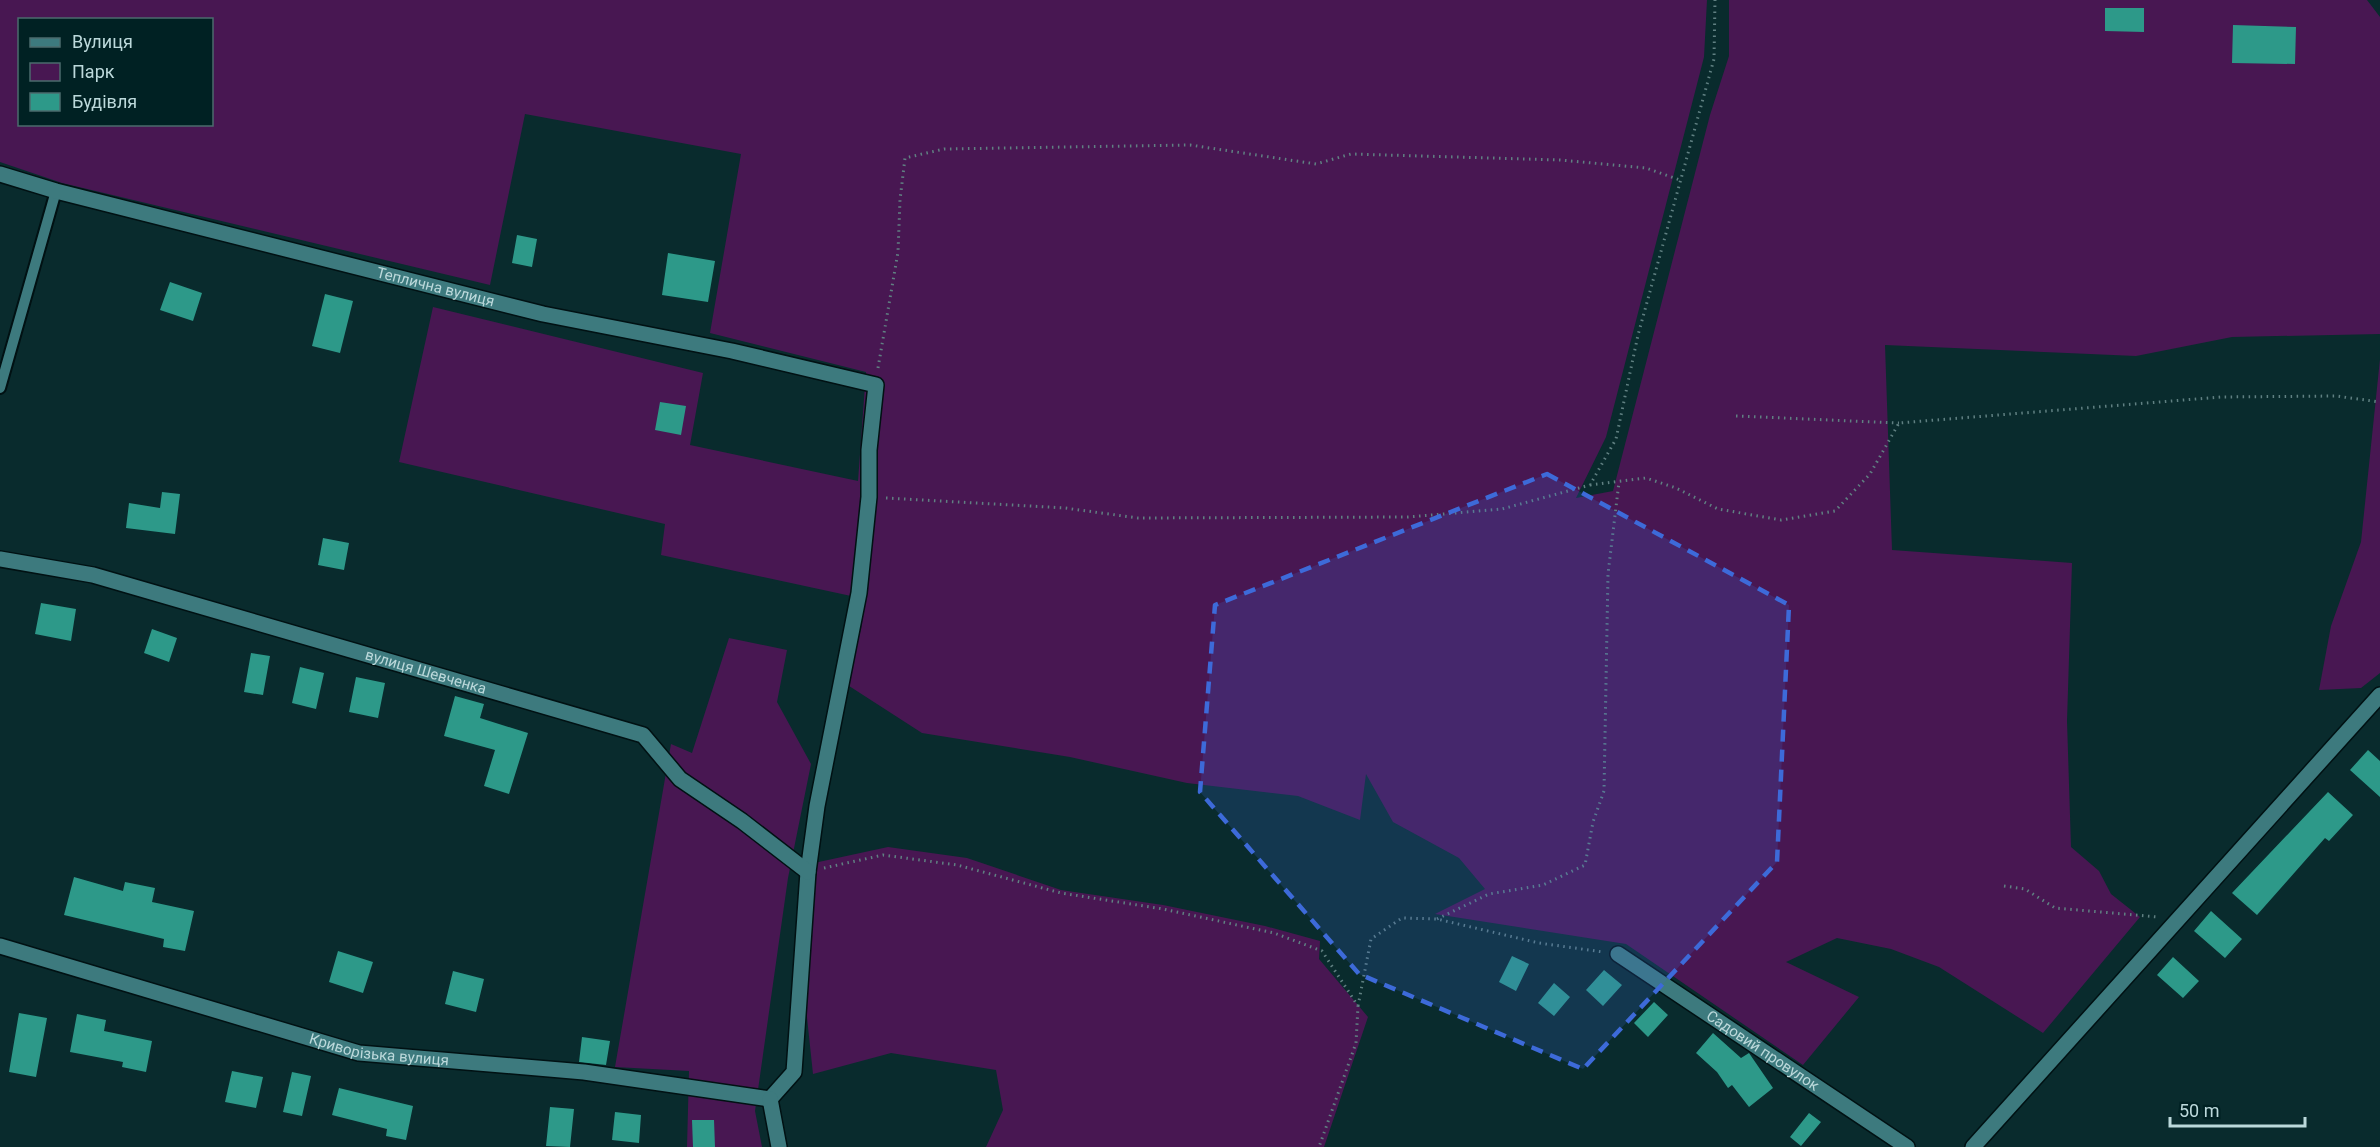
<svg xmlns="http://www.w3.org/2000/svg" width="2380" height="1147" font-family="Roboto,sans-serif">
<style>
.green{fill:#481752;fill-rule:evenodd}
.building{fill:#2d9989}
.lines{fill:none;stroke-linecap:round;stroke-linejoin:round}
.lane-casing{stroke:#011113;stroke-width:14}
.street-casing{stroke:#011113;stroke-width:18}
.path{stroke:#608082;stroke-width:3;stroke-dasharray:1.5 4.5;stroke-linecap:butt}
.lane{stroke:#3d7a7e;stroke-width:10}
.street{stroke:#3d7a7e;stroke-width:15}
.marked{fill:#3d6ad9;fill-opacity:0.2;stroke:#3d6ad9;stroke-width:4.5;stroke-dasharray:12 8;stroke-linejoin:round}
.labels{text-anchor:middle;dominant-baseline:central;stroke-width:6;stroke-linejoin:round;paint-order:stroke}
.street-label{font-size:15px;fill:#bcd9db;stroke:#002123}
</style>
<rect width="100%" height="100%" fill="#092b2d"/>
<path class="green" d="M0,0H1707L1704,57L1606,437L1576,498L1613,491L1710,115L1729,56V0H2367L2380,17V334L2232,337L2136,356L1885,345L1892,550L2072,563L2067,721L2071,847L2099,871L2111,894L2140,917L2043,1033L1939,967L1891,949L1837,938L1786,962L1859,997L1803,1065L1626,944L1435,914L1485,889L1459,858L1393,822L1366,774L1360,820L1298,796L1187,783L1070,757L922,733L846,684L861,629L865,599L661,555L665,524L399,462L433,307L703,373L690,445L858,481L866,372L710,333L741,154L525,114L490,285L62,183L0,162ZM20,20H212V124H20Z
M2380,359V673L2361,688L2319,690L2331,626L2361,542Z
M729,638L787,650L777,702L811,764L788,878L755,1111L762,1147H687L689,1071L615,1067L671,744L692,753Z
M888,847L967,858L1061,890L1163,905L1265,926L1320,941L1319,959L1368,1017L1324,1147H986L1003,1110L996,1070L891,1053L813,1074L806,1008L814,863Z"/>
<path class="building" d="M2105,8H2144V32L2105,31Z
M2233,25L2296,27L2295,64L2232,63Z
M517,235L537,239L532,267L512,263Z
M668,253L715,261L708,302L662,295Z
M170,282L202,293L193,321L160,310Z
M325,294L353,301L340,353L312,346Z
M660,402L686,406L681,435L655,430Z
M162,492L180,494L175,534L126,528L129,503L160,508Z
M323,538L349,543L344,570L318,565Z
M41,603L76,609L71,641L35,634Z
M152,629L177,638L169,662L144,653Z
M251,653L270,656L263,695L244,692Z
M300,667L324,673L316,709L292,703Z
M356,677L385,683L378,718L349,712Z
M455,696L484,704L480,718L528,733L509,794L484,786L495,750L444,736Z
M2368,750L2380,761V797L2350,770Z
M2328,792L2353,815L2329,841L2325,838L2257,915L2232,893Z
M74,877L123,891L125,882L155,888L152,902L194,911L185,951L163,947L164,939L64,915Z
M2211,911L2242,939L2225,958L2194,931Z
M338,951L373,962L363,993L329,982Z
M1512,956L1529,964L1516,991L1499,982Z
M2173,957L2199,981L2183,998L2157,975Z
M1604,970L1622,985L1603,1006L1586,990Z
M453,971L484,979L476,1012L445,1004Z
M1554,983L1570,997L1554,1016L1538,1003Z
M1654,1002L1668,1015L1648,1037L1634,1023Z
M19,1013L47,1018L36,1077L9,1072Z
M77,1014L106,1020L104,1031L152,1041L146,1072L122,1067L123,1062L70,1052Z
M1713,1033L1741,1058L1749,1053L1773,1088L1749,1107L1732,1085L1728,1088L1717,1072L1696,1053Z
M582,1037L610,1041L606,1065L579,1062Z
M232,1071L263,1077L256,1108L225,1102Z
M292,1072L311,1076L302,1116L283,1112Z
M339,1088L413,1106L406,1140L386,1136L387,1129L332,1115Z
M550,1107L574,1109L570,1147L546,1146Z
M615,1112L641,1115L639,1143L612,1140Z
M1809,1113L1821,1122L1801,1146L1790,1137Z
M692,1120H714L715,1147H693Z"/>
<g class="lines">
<defs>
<path id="lane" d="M0,388L56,191"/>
<g id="street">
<path id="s1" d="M0,174L56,191L543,314L732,351L876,385L869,450V497L859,593L817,806L808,872L794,1072L770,1099"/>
<path id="s2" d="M0,559L93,575L643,735L680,779L742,821L808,872"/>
<path id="s3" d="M0,946L359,1053L584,1072L770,1099"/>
<path id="s4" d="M1618,954L1907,1147"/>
<path d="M770,1099L779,1147"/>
<path d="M1973,1147L2380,695"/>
</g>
</defs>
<use href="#lane" class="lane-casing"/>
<use href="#street" class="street-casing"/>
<path class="path" d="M878,368L898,252L900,200L905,158L944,149L1190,145L1316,164L1351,154L1560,160L1646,168L1680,180
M1736,416L1899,423
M1590,485L1646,478L1676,488L1718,509L1781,520L1835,511L1870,474L1899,423L2221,397L2336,396L2380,402
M886,498L1065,508L1138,518L1408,517L1502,509L1590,485L1616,439L1638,335L1714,59L1715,0
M824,868L883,855L957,865L1061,893L1163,909L1274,933L1322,951L1358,1006L1356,1043L1319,1147
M2004,886L2025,889L2055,908L2158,917
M1437,919L1489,894L1543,885L1585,865L1593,822L1604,791L1608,574L1619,482
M1358,1006L1371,939L1402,918L1437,919L1539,943L1603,952"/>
<use href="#lane" class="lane"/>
<use href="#street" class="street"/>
</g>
<path class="marked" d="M1547,474L1789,605L1777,862L1583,1069L1359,974L1200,792L1215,605Z"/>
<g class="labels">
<g class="street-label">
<text stroke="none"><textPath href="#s1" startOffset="450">Теплична вулиця</textPath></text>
<text stroke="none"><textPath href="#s2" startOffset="441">вулиця Шевченка</textPath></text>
<text stroke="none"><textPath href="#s3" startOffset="394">Криворізька вулиця</textPath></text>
<text stroke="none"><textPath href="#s4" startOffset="174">Садовий провулок</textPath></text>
</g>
</g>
<rect x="18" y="18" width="195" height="108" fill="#002123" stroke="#4b6b6d" stroke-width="1.5"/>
<rect x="30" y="38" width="30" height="9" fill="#3d7a7e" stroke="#4b6b6d" stroke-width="1.5"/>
<text x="72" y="48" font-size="18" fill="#bcd9db">Вулиця</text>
<rect x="30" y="63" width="30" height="18" fill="#481752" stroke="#4b6b6d" stroke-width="1.5"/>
<text x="72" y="78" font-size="18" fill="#bcd9db">Парк</text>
<rect x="30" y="93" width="30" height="18" fill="#2d9989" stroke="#4b6b6d" stroke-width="1.5"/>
<text x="72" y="108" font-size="18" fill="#bcd9db">Будівля</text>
<path d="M2170 1117v9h135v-9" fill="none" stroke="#bcd9db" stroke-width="3"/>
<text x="2179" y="1117" font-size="18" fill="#bcd9db" stroke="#002123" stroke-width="4.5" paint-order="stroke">50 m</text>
</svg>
